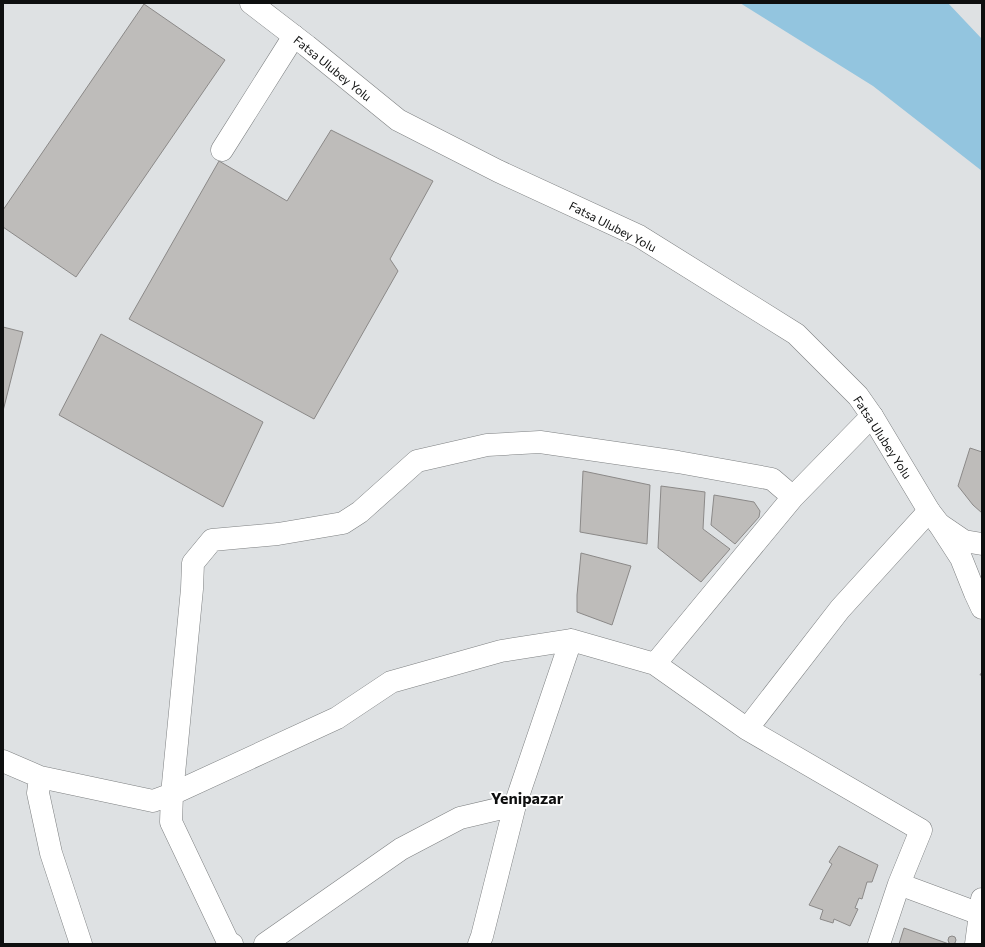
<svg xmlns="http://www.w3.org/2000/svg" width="985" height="947" font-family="Commissioner,sans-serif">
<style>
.water{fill:#93c5df}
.building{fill:#bebcba;stroke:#8b8988}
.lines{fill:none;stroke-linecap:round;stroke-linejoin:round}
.minor-casing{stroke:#7e8082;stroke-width:23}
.major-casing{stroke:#7e8082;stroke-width:23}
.highway-casing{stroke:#7e8082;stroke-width:23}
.path{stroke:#989a9b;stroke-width:2.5;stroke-dasharray:2 3;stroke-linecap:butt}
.minor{stroke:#fff;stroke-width:22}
.major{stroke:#fff;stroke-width:22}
.highway{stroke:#fff;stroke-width:22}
.labels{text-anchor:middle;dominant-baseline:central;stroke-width:3.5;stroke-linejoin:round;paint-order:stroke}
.street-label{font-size:12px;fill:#0e0f0f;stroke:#fff}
.district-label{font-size:16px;font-weight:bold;fill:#0e0f0f;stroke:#fff}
</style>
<rect width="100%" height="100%" fill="#dee1e3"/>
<path class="water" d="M740,3H948L982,39V171L873,86Z"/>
<path class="building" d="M144,4L225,60L76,277L3,227V210Z
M331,130L433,181L390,259L398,271L314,419L129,319L219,161L287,201Z
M3,327L23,332L3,411Z
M101,334L263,422L223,507L59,415Z
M970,448L982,452V513L973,505L958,486Z
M583,471L650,485L647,544L580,532Z
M661,486L705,492L703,529L730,549L701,582L658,548Z
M714,495L754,502L760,511L759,517L735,544L711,525Z
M581,553L631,566L612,625L577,612V595Z
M839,846L878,865L872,882H867L862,899L859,898L855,908L858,909L850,926L834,919L833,923L820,919L823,910L809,905L832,864L829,862Z
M904,928L949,944H899Z
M948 940a4 4 0 1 1 8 0a4 4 0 1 1-8 0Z"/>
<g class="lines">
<defs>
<path id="minor" d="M222,150L294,36
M655,664L793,497L872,416
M747,729L840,609L929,511
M3,761L40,777L153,801L172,794L337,718L391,682L501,651L571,640L655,664L747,729L921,830L899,884L879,944
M40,777L38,793L51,853L81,944
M899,884L980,914
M232,944L228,942L171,822L172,794L192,589L193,563L212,540L278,534L343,523L360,512L417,461L487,445L540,442L678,462L772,479L793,497
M265,944L401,849L460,818L515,805
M479,944L482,936L515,805L571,640"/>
<path id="major" d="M251,3L307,46L398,120L498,171L639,236L796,334L858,396L872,416L929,511L939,524L961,558L975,593L982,608"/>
<path id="highway" d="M939,524L964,541L982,544
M976,944L982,899"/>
</defs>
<use href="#minor" class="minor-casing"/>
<use href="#major" class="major-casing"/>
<use href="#highway" class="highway-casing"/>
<path class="path" d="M980,674L982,675"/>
<use href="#minor" class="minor"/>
<use href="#major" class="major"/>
<use href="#highway" class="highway"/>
</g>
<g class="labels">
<g class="street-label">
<text transform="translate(333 68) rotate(39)">Fatsa Ulubey Yolu</text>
<text transform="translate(613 226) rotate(27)">Fatsa Ulubey Yolu</text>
<text transform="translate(883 437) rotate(57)">Fatsa Ulubey Yolu</text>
</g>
<g class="district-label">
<text x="527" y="797">Yenipazar</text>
</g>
</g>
<rect width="985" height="947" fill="none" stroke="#0e0f0f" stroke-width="8"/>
</svg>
